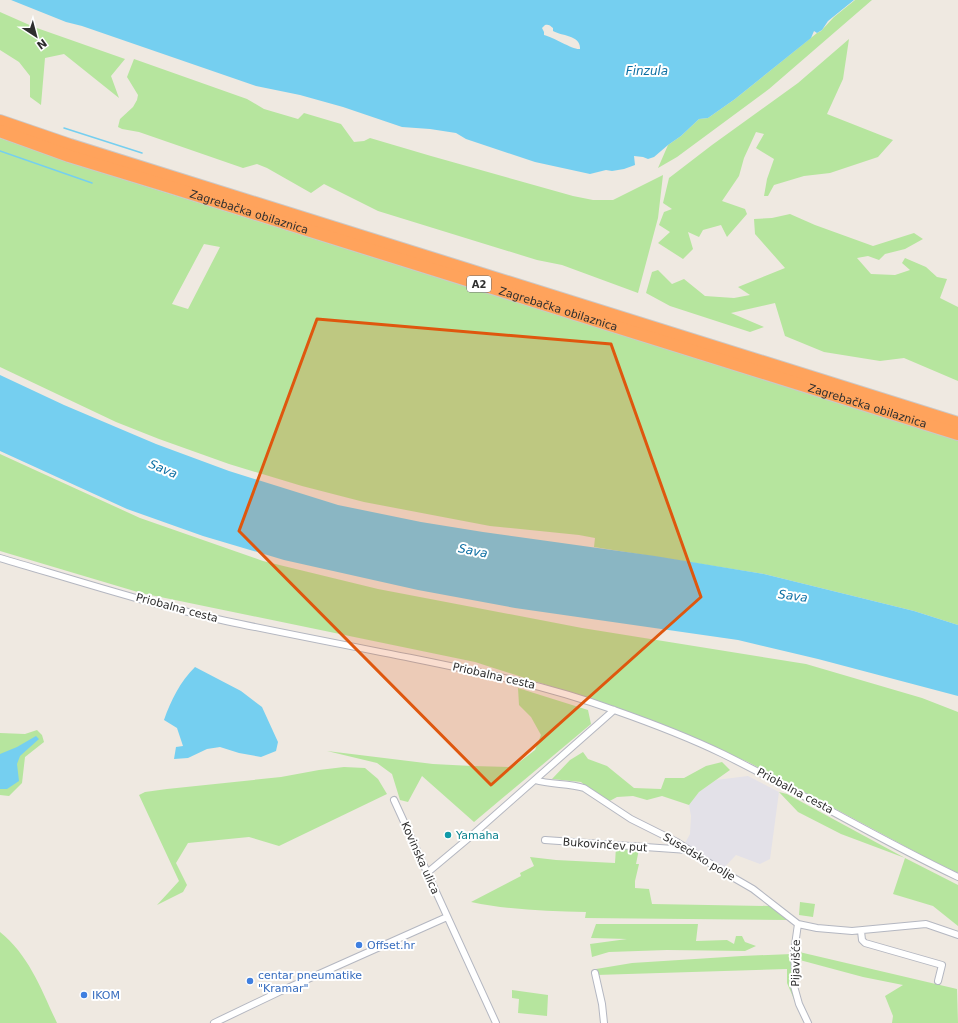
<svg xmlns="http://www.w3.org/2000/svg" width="958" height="1023" font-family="'DejaVu Sans',sans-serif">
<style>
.industrial{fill:#e3e1e8}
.green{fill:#b6e59e;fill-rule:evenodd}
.water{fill:#75cff0;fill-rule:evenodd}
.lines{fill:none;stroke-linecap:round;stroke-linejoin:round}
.stream{stroke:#75cff0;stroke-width:1.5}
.street-casing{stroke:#b4b7c1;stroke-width:8}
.highway-casing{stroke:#c9c9c9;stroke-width:14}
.street{stroke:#fff;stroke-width:6}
.highway{stroke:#ffa35c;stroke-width:12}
.marked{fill:#df570e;fill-opacity:0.2;stroke:#df570e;stroke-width:3;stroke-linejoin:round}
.culture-dot{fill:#0f9aa8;stroke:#fff;stroke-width:1.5}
.shop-dot{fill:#3f7fe0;stroke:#fff;stroke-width:1.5}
.labels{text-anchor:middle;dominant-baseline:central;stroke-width:4;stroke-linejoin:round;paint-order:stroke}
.shield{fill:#fff;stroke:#6d6d6d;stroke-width:1}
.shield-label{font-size:10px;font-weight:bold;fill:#2e2e2e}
.street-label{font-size:11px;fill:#2e2e2e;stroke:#fff}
.culture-label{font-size:11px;fill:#0d838f;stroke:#fff;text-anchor:start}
.shop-label{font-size:11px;fill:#366cbe;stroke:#fff;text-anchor:start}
.water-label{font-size:12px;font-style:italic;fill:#0d6fa3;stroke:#fff}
</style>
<rect width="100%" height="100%" fill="#efe9e1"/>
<path class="industrial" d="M748,776L779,792L770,859L760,864L736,855L723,869L684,845L690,834L691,816L689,805L699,792L716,780Z"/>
<path class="green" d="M855,0H872L769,89L677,157L658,168L668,145L681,136L699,119L708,118L735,99L817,33L821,31L834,17Z
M0,12L34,27L125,59L111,76L119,98L64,54L45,58L41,105L30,97V76L19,62L0,50Z
M849,39L843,79L827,114L893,140L878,157L830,173L804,176L774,185L768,196H764L767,179L774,159L756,148L764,134L756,132L744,158L739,176L722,201L745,209L747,214L727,237L721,225L703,230L699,237L688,232L693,249L683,259L658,243L670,232L659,225L664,212L672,209L663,203L669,178L712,145L798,83Z
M134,59L247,99L264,109L298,119L304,113L341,124L354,142L364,141L370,138L431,156L573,196L593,200H613L663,175L658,218L638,293L562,265L537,260L378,211L324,184L311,193L267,168L257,164L243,168L139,132L122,129L118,127L120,119L133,107L137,100L138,95L127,77Z
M0,138L100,172L958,440V625L914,611L764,574L594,547L595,538L579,535L490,526L364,502L302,486L229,464L159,439L116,422L0,367ZM204,244L220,247L188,309L172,304Z
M790,214L815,225L873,246L914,233L923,239L905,249L885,254L879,260L868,256L857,258L871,274L895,275L910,270L902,263L905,258L926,267L937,277L947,279L940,298L958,307V381L904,358L880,361L824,352L785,336L775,303L731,313L764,327L750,332L670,306L646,293L652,272L658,270L672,284L684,279L705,296L734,298L750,295L738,287L785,268L755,234L754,219L772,218Z
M0,454L140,518L263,561L378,589L582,628L806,664L922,698L958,712V873L925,857L748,762L621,709L475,662L141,593L0,551Z
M518,688L588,710L591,724L474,822L422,776L408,802L400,800L392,774L377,763L327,751L433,764L472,766L513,767L535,750L541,735L531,717L519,705Z
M37,730L42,735L44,742L25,757L22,783L9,796L0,795V733L25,734Z
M583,752L588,759L607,766L634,788L661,789L665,778H684L706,766L722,762L730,770L699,792L689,805L662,796L647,800L633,796L617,797L606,803L581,782L552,779L570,760Z
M344,767L365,768L378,779L387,794L279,846L249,837L188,843L176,863L187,885L183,892L157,905L179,881L139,795L145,792L167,789L281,777L319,770Z
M779,792L787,794L905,858L958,885V926L933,906L893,894L905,858L841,834L798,812Z
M616,847L639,849L636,864H639L635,881V888L649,889L652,904L771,906L788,920L585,918L586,912C547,911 509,910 471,902L521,876L520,873L534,866L530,857L556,860L615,863Z
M800,902L815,904L813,917L799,915Z
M596,924H698L696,941L727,940L734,944L736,936H742L745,942L756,946L745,951L667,950L609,952L592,957L590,944L627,939L591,938Z
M0,932C29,955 42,991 57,1023H0Z
M795,951L957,989L958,1023H892L893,1016L885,996L903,985L863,977L796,959Z
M792,954L799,996L805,1014L799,1011L787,983V969L596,975V969L632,963L742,956Z
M512,990L548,995L547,1016L518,1013L519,999L512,998Z"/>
<path class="water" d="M11,0H854L828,21L822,30L817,33L814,31L811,38L735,99L708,118L699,119L681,136L668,145L654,157L648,159L643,157L634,156L635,165L624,169L612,171L606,170L590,174L535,162L466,139L456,133L430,129L402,127L343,107L300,95L256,86L82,26L66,22ZM545,25C548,24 550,25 553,28V31C561,36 581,35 580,49C573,50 553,37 544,35V32L542,28Z
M0,375L64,405L156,444L229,471L338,505L421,522L483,532L655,556L764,574L914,611L958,625V696L818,659L738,640L515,608L418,590L284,560L203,536L127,509L0,451Z
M195,667L241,691L262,707L278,742L276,751L261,757L239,753L220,747L207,749L188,758L174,759L176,747L183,746L177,728L164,720C171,700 180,682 195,667Z
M36,736L39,739L20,756L17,764L19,781L7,789H0V754L17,747Z"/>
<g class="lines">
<path class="stream" d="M64,128L142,153
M0,151L92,183"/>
<defs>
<path id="street" d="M0,558C75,580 150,604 226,621C288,634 350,646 411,658C480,672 548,686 614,710C651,723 688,737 723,754C802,793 878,839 958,877
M535,780C551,785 568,783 584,788L631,819L677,842L722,871L753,889L798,924L817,928L852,931L926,924L958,935
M394,800L496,1023
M545,840L688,850
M427,873L470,837L614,710
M798,924L794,952L795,973L794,986L799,1004L808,1023
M861,931L862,940L865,943L942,965L938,981
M595,973L602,1004L604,1023
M214,1023L281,991L447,917"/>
<g id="highway">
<path d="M0,121L70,145L958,423"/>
<path id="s1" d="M0,131L69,156L167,186L958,434"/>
</g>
</defs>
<use href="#street" class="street-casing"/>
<use href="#highway" class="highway-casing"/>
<use href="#street" class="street"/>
<use href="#highway" class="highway"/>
</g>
<path class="marked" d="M317,319L611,344L701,597L491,785L239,531Z"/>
<circle class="culture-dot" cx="448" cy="835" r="4"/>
<g class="shop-dot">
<circle cx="359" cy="945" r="4"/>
<circle cx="250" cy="981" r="4"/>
<circle cx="84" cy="995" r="4"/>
</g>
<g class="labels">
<rect class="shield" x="467" y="276" width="24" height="16" rx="3"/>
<g class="shield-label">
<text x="479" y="284">A2</text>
</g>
<g class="street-label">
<text stroke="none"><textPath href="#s1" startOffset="262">Zagrebačka obilaznica</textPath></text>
<text stroke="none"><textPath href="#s1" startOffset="586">Zagrebačka obilaznica</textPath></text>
<text stroke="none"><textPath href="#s1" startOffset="910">Zagrebačka obilaznica</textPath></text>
<text transform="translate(177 608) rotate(15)">Priobalna cesta</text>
<text transform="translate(494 676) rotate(13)">Priobalna cesta</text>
<text transform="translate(795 791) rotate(28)">Priobalna cesta</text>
<text transform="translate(605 845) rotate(4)">Bukovinčev put</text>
<text transform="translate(699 857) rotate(31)">Susedsko polje</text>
<text transform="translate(420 858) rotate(66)">Kovinska ulica</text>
<text transform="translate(796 963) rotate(-89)">Pijavišće</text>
</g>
<g class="culture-label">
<text x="456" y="835">Yamaha</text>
</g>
<g class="shop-label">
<text x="367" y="945">Offset.hr</text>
<text x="258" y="975">centar pneumatike<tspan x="258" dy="13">"Kramar"</tspan></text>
<text x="92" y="995">IKOM</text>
</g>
<g class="water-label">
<text x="647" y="71">Finzula</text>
<text transform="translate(163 469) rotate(23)">Sava</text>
<text transform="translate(473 551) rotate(11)">Sava</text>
<text transform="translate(793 596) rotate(8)">Sava</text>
</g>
</g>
<g transform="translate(36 36) rotate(144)" stroke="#ffffff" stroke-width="3" paint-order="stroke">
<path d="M0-3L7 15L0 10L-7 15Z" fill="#2e2e2e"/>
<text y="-6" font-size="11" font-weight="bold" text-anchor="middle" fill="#2e2e2e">N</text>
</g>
</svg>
